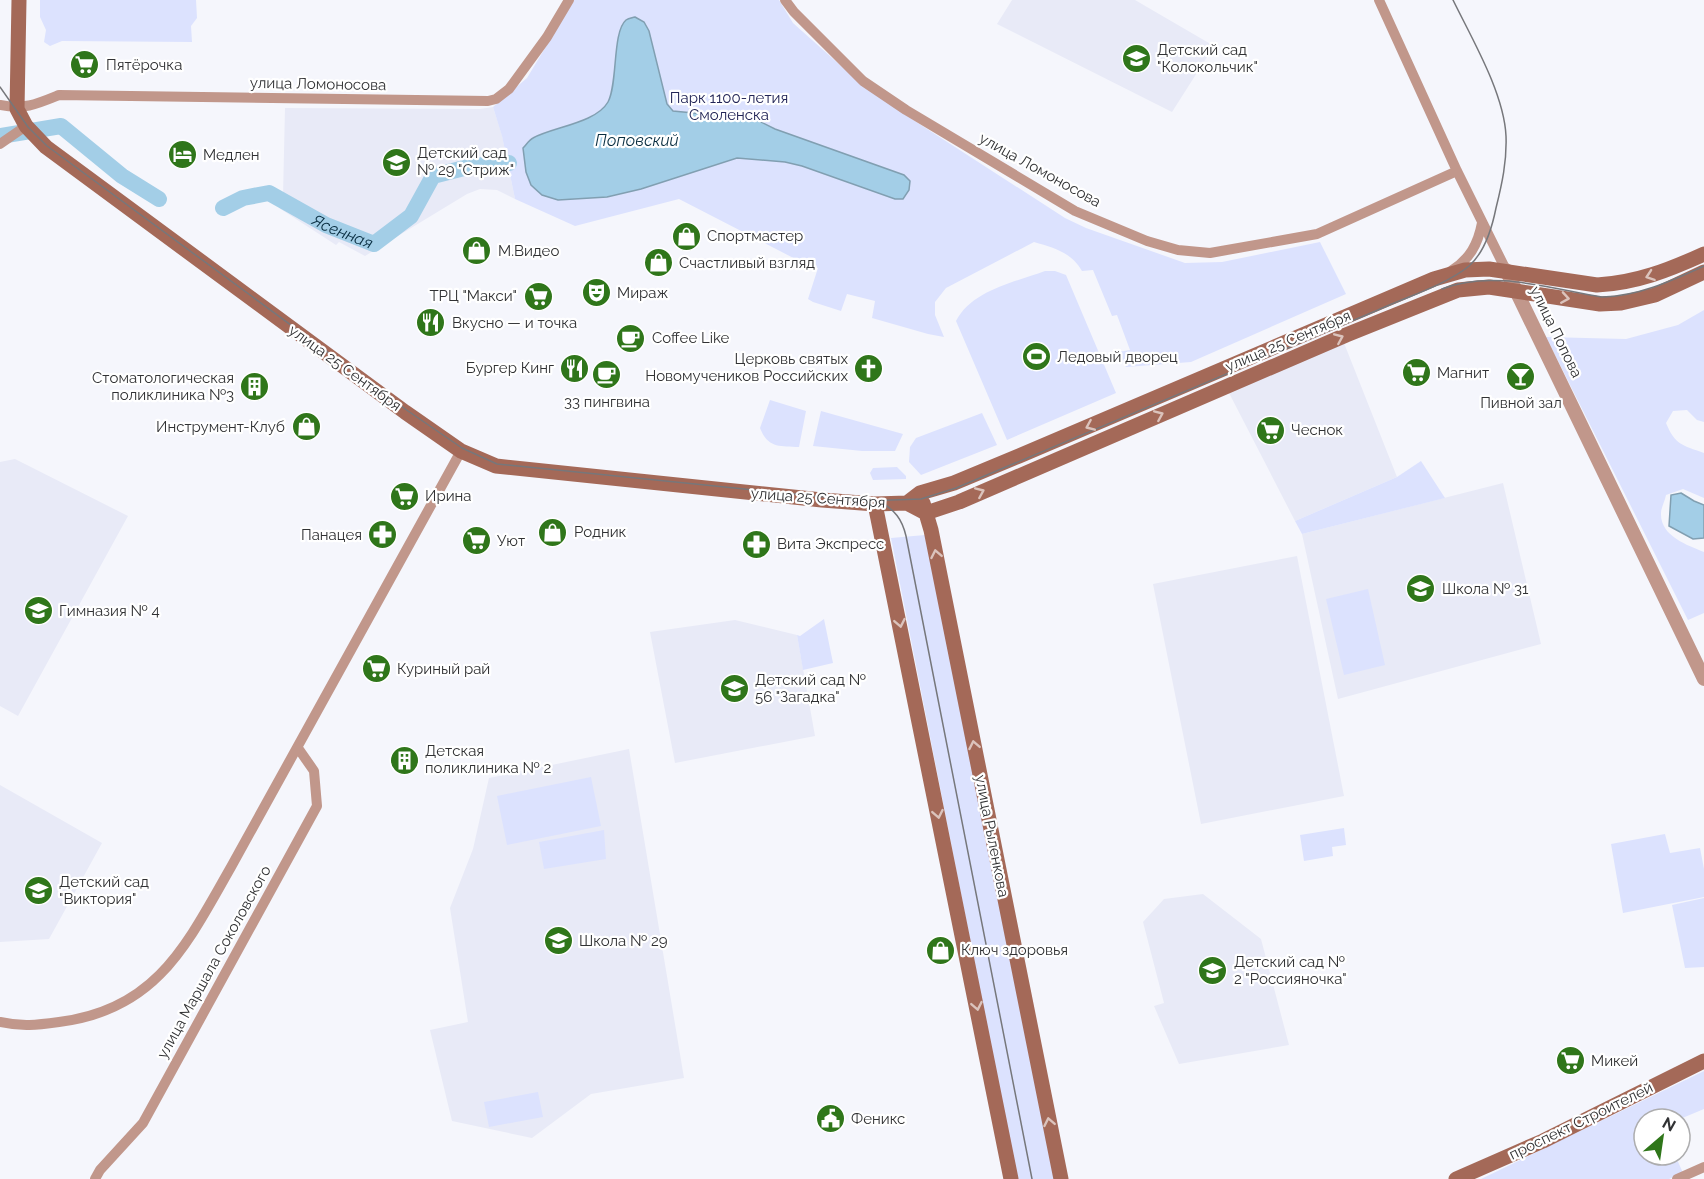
<svg xmlns="http://www.w3.org/2000/svg" width="1704" height="1179" font-family="Raleway,sans-serif">
<style>
.built{fill:#e8eaf7}
.green{fill:#dce2fe}
.water{fill:#a3cee7;stroke:#819fb1;stroke-width:1.5}
.lines{fill:none;stroke-linecap:round;stroke-linejoin:round}
.river{stroke:#a3cee7;stroke-width:16}
.minor{stroke:#c1978b;stroke-width:10}
.tertiary{stroke:#c1978b;stroke-width:14}
.secondary{stroke:#a46958;stroke-width:15}
.tram{stroke:#76777b;stroke-width:1.5}
.oneway{stroke:#dbc3bc}
.labels{text-anchor:middle;dominant-baseline:central;stroke-width:4.5;stroke-linejoin:round;paint-order:stroke}
.poi-label{font-size:15px;fill:#313234;stroke:#fff;text-anchor:start}
.street-label{font-size:15px;fill:#313234;stroke:#fff}
.park-label{font-size:15px;fill:#212456;stroke:#fff}
.water-label{font-size:16px;font-style:italic;fill:#082d40;stroke:#fff}
</style>
<rect width="100%" height="100%" fill="#f5f6fc"/>
<path class="built" d="M1012,0H1135L1214,46L1172,112L997,24Z
M493,107L502,135L515,199L497,190L480,189L467,194L365,256L339,242L336,245L279,208L283,196L285,108L480,109Z
M1344,343L1397,477L1295,521L1228,391Z
M15,459L128,516L18,716L0,706V462Z
M1503,483L1541,644L1338,699L1302,534Z
M1297,556L1344,796L1201,824L1153,584Z
M735,620L797,635L815,736L675,763L650,632Z
M629,749L684,1078L591,1094L532,1138L452,1121L430,1030L468,1022L450,908L473,849L489,778Z
M0,785L102,843L49,939L0,942Z
M1203,894L1261,939L1289,1045L1179,1064L1154,1006L1164,1003L1143,922L1164,899Z"/>
<path class="green" d="M40,0H196L197,18L191,26L192,42L62,41L50,46L44,42L46,30L40,17Z
M574,0H779L793,23L859,82L904,114L1065,218L1086,228L1185,263L1222,262L1320,242L1346,294L1191,362L1126,367L1118,352L1130,350L1117,315L1112,316L1093,270L1082,271C1071,252 1054,248 1034,242L946,288L935,302V315L944,337L928,334L872,318L875,301L847,294L841,311L813,302L808,299L818,268L807,265L679,199L575,226L515,199L502,136L493,107L527,78Z
M1045,271H1055L1066,275L1116,393L1007,440L956,321C972,290 1015,282 1045,271Z
M1704,310V422L1697,420L1687,410L1673,411L1666,423C1675,445 1682,445 1704,453V498L1683,489L1666,495C1665,501 1661,508 1661,513C1660,536 1687,545 1704,552V613L1688,620L1546,337L1626,339L1678,325Z
M770,400L806,411L799,447C779,446 768,448 760,428Z
M821,411L903,434L895,451H862L813,446Z
M982,413L997,445L921,475L909,462L910,447L916,438Z
M1421,461L1445,498L1302,534L1295,521L1397,477Z
M897,467L906,476V479L873,480L870,473L873,468Z
M925,535L1054,1179H1017L891,538Z
M1368,589L1385,665L1344,675L1326,599Z
M824,619L833,663L803,670L797,635L800,636Z
M591,777L601,826L507,845L497,796Z
M1344,828L1346,845L1332,847L1333,856L1304,861L1300,835Z
M604,830L606,859L544,869L539,842Z
M1665,834L1670,853L1700,848L1704,869V897L1623,913L1611,844Z
M1704,898V967L1685,968L1672,905Z
M1704,1071V1109L1680,1119H1644V1155H1675L1683,1173L1669,1179H1481Z
M538,1092L543,1117L489,1127L484,1102Z"/>
<path class="water" d="M635,17L644,22L649,31L667,104L673,111L755,119L775,129L904,175L910,181L909,190L903,199H895L802,166L785,162L737,158L641,189L607,197L558,200L542,195L531,185L526,172L523,148C526,145 529,140 533,138C553,127 596,123 608,102C618,84 612,32 626,20C629,18 632,18 635,17Z
M1681,493L1694,501L1704,505V538L1693,539L1669,526L1671,495Z"/>
<g class="lines">
<g class="river">
<path d="M0,136L61,126L122,176L159,199"/>
<path id="s1" d="M223,208L243,198L269,193L326,225L374,244L411,216L433,176L472,166L509,163"/>
</g>
<path class="minor" d="M785,0L794,12L863,81L906,110L1075,211L1147,241L1178,250L1210,253L1317,234L1457,171
M1379,0L1457,171L1506,270
M0,105C24,110 37,104 59,95L488,101L496,99L509,89L547,37L569,0
M0,144L26,126
M1451,271C1470,259 1478,244 1482,223
M0,1022C22,1027 37,1025 59,1022C157,1010 187,944 231,867L461,451
M95,1179L100,1170L143,1123L317,806L314,771L298,748
M1677,1179L1704,1167"/>
<path class="tertiary" d="M1506,270L1704,679"/>
<path class="secondary" d="M19,0L17,109L26,126L46,147L405,412L461,451L496,466L822,500L875,504L907,503L920,493L954,483L1019,456L1434,279L1465,270L1489,269L1597,285C1636,283 1669,270 1704,254
M907,503L926,513L959,502L1346,335L1458,290L1489,287L1600,304L1621,303L1655,295L1704,272
M923,503L931,530L1061,1179
M875,504L1011,1179
M1456,1179L1543,1141L1704,1061"/>
<path class="tram" d="M0,87L28,127L47,146L408,411L462,448L497,464L863,501L921,499L956,488L1378,310C1406,297 1446,285 1469,266C1485,252 1492,228 1496,208C1502,184 1507,161 1506,136C1504,93 1472,39 1453,0
M1442,289C1491,269 1552,289 1602,297C1639,296 1671,281 1704,266
M879,501C895,510 902,519 906,536L1032,1179"/>
</g>
<defs><path id="oneway-chevron" d="M-2-3.5L2.5 0L-2 3.5" fill="none" stroke-width="1.6" stroke-linecap="round" stroke-linejoin="round" transform="scale(1.5)"/></defs>
<g class="oneway">
<use href="#oneway-chevron" transform="translate(1650 276) rotate(161)"/>
<use href="#oneway-chevron" transform="translate(1565 298) rotate(9)"/>
<use href="#oneway-chevron" transform="translate(1339 338) rotate(-23)"/>
<use href="#oneway-chevron" transform="translate(1159 415) rotate(-23)"/>
<use href="#oneway-chevron" transform="translate(1090 426) rotate(157)"/>
<use href="#oneway-chevron" transform="translate(980 492) rotate(-23)"/>
<use href="#oneway-chevron" transform="translate(936 554) rotate(-101)"/>
<use href="#oneway-chevron" transform="translate(900 623) rotate(79)"/>
<use href="#oneway-chevron" transform="translate(974 745) rotate(-101)"/>
<use href="#oneway-chevron" transform="translate(938 814) rotate(79)"/>
<use href="#oneway-chevron" transform="translate(977 1006) rotate(79)"/>
<use href="#oneway-chevron" transform="translate(1049 1122) rotate(-101)"/>
</g>
<defs>
<symbol id="school-disc" viewBox="-11 -11 22 22"><circle r="9.5" fill="#2f761a" stroke="#fff"/><path d="M0-5L7-2L0 1L-7-2ZM-4 1L0 2.5L4 1V4Q0 6-4 4Z" fill="#fff"/></symbol>
<symbol id="supermarket-disc" viewBox="-11 -11 22 22"><circle r="9.5" fill="#2f761a" stroke="#fff"/><path d="M-6-5.5h2.5l.6 2H6L4.5 2H-2.5L-4.4-4H-6ZM-1.5 3.2a1.3 1.3 0 1 0 .1 0ZM3 3.2a1.3 1.3 0 1 0 .1 0Z" fill="#fff"/></symbol>
<symbol id="hotel-disc" viewBox="-11 -11 22 22"><circle r="9.5" fill="#2f761a" stroke="#fff"/><path d="M-6-4.5h1.5V1H6V5H4.5V3h-9V5H-6ZM-4 0a1.8 1.8 0 1 1 3.6 0ZM.5 0V-2.5h3Q6-2.5 6 0Z" fill="#fff"/></symbol>
<symbol id="shop-disc" viewBox="-11 -11 22 22"><circle r="9.5" fill="#2f761a" stroke="#fff"/><path d="M-5-2.5h2.3a2.7 3.5 0 0 1 5.4 0H5L5.5 6h-11ZM-1.5-2.5h3a1.5 2.3 0 0 0-3 0Z" fill="#fff"/></symbol>
<symbol id="theatre-disc" viewBox="-11 -11 22 22"><circle r="9.5" fill="#2f761a" stroke="#fff"/><path d="M-5-5.5Q0-4 5-5.5V0Q5 5 0 6Q-5 5-5 0ZM-3.3-2.5H-1v1.5H-3.3ZM1-2.5H3.3v1.5H1ZM-2.8 1Q0 5.5 2.8 1Z" fill="#fff"/></symbol>
<symbol id="restaurant-disc" viewBox="-11 -11 22 22"><circle r="9.5" fill="#2f761a" stroke="#fff"/><path d="M-5-6h1v4h1v-4h1v4h1v-4h1v5L-1.5 .5V6h-2V.5L-5-1ZM5-6V6H3V1.5H1.5Q1.5-4 5-6Z" fill="#fff"/></symbol>
<symbol id="cafe-disc" viewBox="-11 -11 22 22"><circle r="9.5" fill="#2f761a" stroke="#fff"/><path d="M-5.5-4.5H6V0H3Q3 3.5 0 3.5H-2.5Q-5.5 3.5-5.5 0ZM3-3.2v2h1.7v-2ZM-6 4.5H4V6H-6Z" fill="#fff"/></symbol>
<symbol id="stadium-disc" viewBox="-11 -11 22 22"><circle r="9.5" fill="#2f761a" stroke="#fff"/><path d="M0-5a6.5 5 0 1 0 0 10a6.5 5 0 1 0 0-10ZM-3.5-1.8h7v3.6h-7Z" fill="#fff"/></symbol>
<symbol id="church-disc" viewBox="-11 -11 22 22"><circle r="9.5" fill="#2f761a" stroke="#fff"/><path d="M-1.2-6h2.4v3.5h3.3v2.4h-3.3V6h-2.4V-.1h-3.3v-2.4h3.3Z" fill="#fff"/></symbol>
<symbol id="bar-disc" viewBox="-11 -11 22 22"><circle r="9.5" fill="#2f761a" stroke="#fff"/><path d="M-6-5H6L.8 .8V4.5H3.5V6h-7V4.5H-.8V.8Z" fill="#fff"/></symbol>
<symbol id="building-disc" viewBox="-11 -11 22 22"><circle r="9.5" fill="#2f761a" stroke="#fff"/><path d="M-4-6H4V6H1V3H-1V6H-4ZM-2.5-4.3h1.7v1.8h-1.7ZM.8-4.3h1.7v1.8H.8ZM-2.5-1h1.7V.8h-1.7ZM.8-1h1.7V.8H.8Z" fill="#fff"/></symbol>
<symbol id="pharmacy-disc" viewBox="-11 -11 22 22"><circle r="9.5" fill="#2f761a" stroke="#fff"/><path d="M-2-6h4v4h4v4h-4v4h-4v-4h-4v-4h4Z" fill="#fff"/></symbol>
<symbol id="civic-disc" viewBox="-11 -11 22 22"><circle r="9.5" fill="#2f761a" stroke="#fff"/><path d="M-.6-6.5H3V-4.5H.6V-3L4-1V1h2V6H-6V1h2V-1L-.6-3ZM-1.2 2.5V6h2.4V2.5Z" fill="#fff"/></symbol>
</defs>
<g fill-rule="evenodd">
<use href="#school-disc" x="1120" y="42" width="33" height="33"/>
<use href="#supermarket-disc" x="68" y="48" width="33" height="33"/>
<use href="#hotel-disc" x="166" y="138" width="33" height="33"/>
<use href="#school-disc" x="380" y="146" width="33" height="33"/>
<use href="#shop-disc" x="670" y="220" width="33" height="33"/>
<use href="#shop-disc" x="460" y="234" width="33" height="33"/>
<use href="#shop-disc" x="642" y="246" width="33" height="33"/>
<use href="#theatre-disc" x="580" y="276" width="33" height="33"/>
<use href="#supermarket-disc" x="522" y="280" width="33" height="33"/>
<use href="#restaurant-disc" x="414" y="306" width="33" height="33"/>
<use href="#cafe-disc" x="614" y="322" width="33" height="33"/>
<use href="#stadium-disc" x="1020" y="340" width="33" height="33"/>
<use href="#restaurant-disc" x="558" y="352" width="33" height="33"/>
<use href="#church-disc" x="852" y="352" width="33" height="33"/>
<use href="#supermarket-disc" x="1400" y="356" width="33" height="33"/>
<use href="#cafe-disc" x="590" y="358" width="33" height="33"/>
<use href="#bar-disc" x="1504" y="360" width="33" height="33"/>
<use href="#building-disc" x="238" y="370" width="33" height="33"/>
<use href="#shop-disc" x="290" y="410" width="33" height="33"/>
<use href="#supermarket-disc" x="1254" y="414" width="33" height="33"/>
<use href="#supermarket-disc" x="388" y="480" width="33" height="33"/>
<use href="#shop-disc" x="536" y="516" width="33" height="33"/>
<use href="#pharmacy-disc" x="366" y="518" width="33" height="33"/>
<use href="#supermarket-disc" x="460" y="524" width="33" height="33"/>
<use href="#pharmacy-disc" x="740" y="528" width="33" height="33"/>
<use href="#school-disc" x="1404" y="572" width="33" height="33"/>
<use href="#school-disc" x="22" y="594" width="33" height="33"/>
<use href="#supermarket-disc" x="360" y="652" width="33" height="33"/>
<use href="#school-disc" x="718" y="672" width="33" height="33"/>
<use href="#building-disc" x="388" y="744" width="33" height="33"/>
<use href="#school-disc" x="22" y="874" width="33" height="33"/>
<use href="#school-disc" x="542" y="924" width="33" height="33"/>
<use href="#shop-disc" x="924" y="934" width="33" height="33"/>
<use href="#school-disc" x="1196" y="954" width="33" height="33"/>
<use href="#supermarket-disc" x="1554" y="1044" width="33" height="33"/>
<use href="#civic-disc" x="814" y="1102" width="33" height="33"/>
</g>
<g class="labels">
<g class="poi-label">
<text x="1157" y="50">Детский сад<tspan x="1157" dy="17">"Колокольчик"</tspan></text>
<text x="106" y="65">Пятёрочка</text>
<text x="417" y="153">Детский сад<tspan x="417" dy="17">№ 29 "Стриж"</tspan></text>
<text x="203" y="155">Медлен</text>
<text x="707" y="236">Спортмастер</text>
<text x="498" y="251">М.Видео</text>
<text x="679" y="263">Счастливый взгляд</text>
<text x="617" y="293">Мираж</text>
<text x="517" y="296" text-anchor="end">ТРЦ "Макси"</text>
<text x="452" y="323">Вкусно — и точка</text>
<text x="652" y="338">Coffee Like</text>
<text x="1057" y="357">Ледовый дворец</text>
<text x="848" y="359" text-anchor="end">Церковь святых<tspan x="848" dy="17">Новомучеников Российских</tspan></text>
<text x="554" y="368" text-anchor="end">Бургер Кинг</text>
<text x="1437" y="373">Магнит</text>
<text x="234" y="378" text-anchor="end">Стоматологическая<tspan x="234" dy="17">поликлиника №3</tspan></text>
<text x="607" y="402" text-anchor="middle">33 пингвина</text>
<text x="1521" y="403" text-anchor="middle">Пивной зал</text>
<text x="285" y="427" text-anchor="end">Инструмент-Клуб</text>
<text x="1291" y="430">Чеснок</text>
<text x="425" y="496">Ирина</text>
<text x="574" y="532">Родник</text>
<text x="362" y="535" text-anchor="end">Панацея</text>
<text x="497" y="541">Уют</text>
<text x="777" y="544">Вита Экспресс</text>
<text x="1442" y="589">Школа № 31</text>
<text x="59" y="611">Гимназия № 4</text>
<text x="397" y="669">Куриный рай</text>
<text x="755" y="680">Детский сад №<tspan x="755" dy="17">56 "Загадка"</tspan></text>
<text x="425" y="751">Детская<tspan x="425" dy="17">поликлиника № 2</tspan></text>
<text x="59" y="882">Детский сад<tspan x="59" dy="17">"Виктория"</tspan></text>
<text x="579" y="941">Школа № 29</text>
<text x="961" y="950">Ключ здоровья</text>
<text x="1234" y="962">Детский сад №<tspan x="1234" dy="17">2 "Россияночка"</tspan></text>
<text x="1591" y="1061">Микей</text>
<text x="851" y="1119">Феникс</text>
</g>
<g class="street-label">
<text transform="translate(318 84) rotate(1)">улица Ломоносова</text>
<text transform="translate(1040 170) rotate(29)">улица Ломоносова</text>
<text transform="translate(1556 332) rotate(64)">улица Попова</text>
<text transform="translate(1288 341) rotate(-23)">улица 25 Сентября</text>
<text transform="translate(345 368) rotate(36)">улица 25 Сентября</text>
<text transform="translate(818 498) rotate(4)">улица 25 Сентября</text>
<text transform="translate(992 836) rotate(79)">улица Рыленкова</text>
<text transform="translate(214 962) rotate(-61)">улица Маршала Соколовского</text>
<text transform="translate(1581 1121) rotate(-26)">проспект Строителей</text>
</g>
<g class="park-label">
<text x="729" y="98">Парк 1100-летия<tspan x="729" dy="17">Смоленска</tspan></text>
</g>
<g class="water-label">
<text x="637" y="140">Поповский</text>
<text stroke="none"><textPath href="#s1" startOffset="132">Ясенная</textPath></text>
</g>
</g>
<g transform="translate(1662 1137) rotate(29)"><circle r="28" fill="#ffffff" stroke="#adadae" stroke-width="1.5"/>
<path d="M0-4.5L10 22L0 15L-10 22Z" fill="#2f761a"/>
<text y="-9" font-size="16" font-weight="bold" text-anchor="middle" fill="#313234">N</text>
</g>
</svg>
